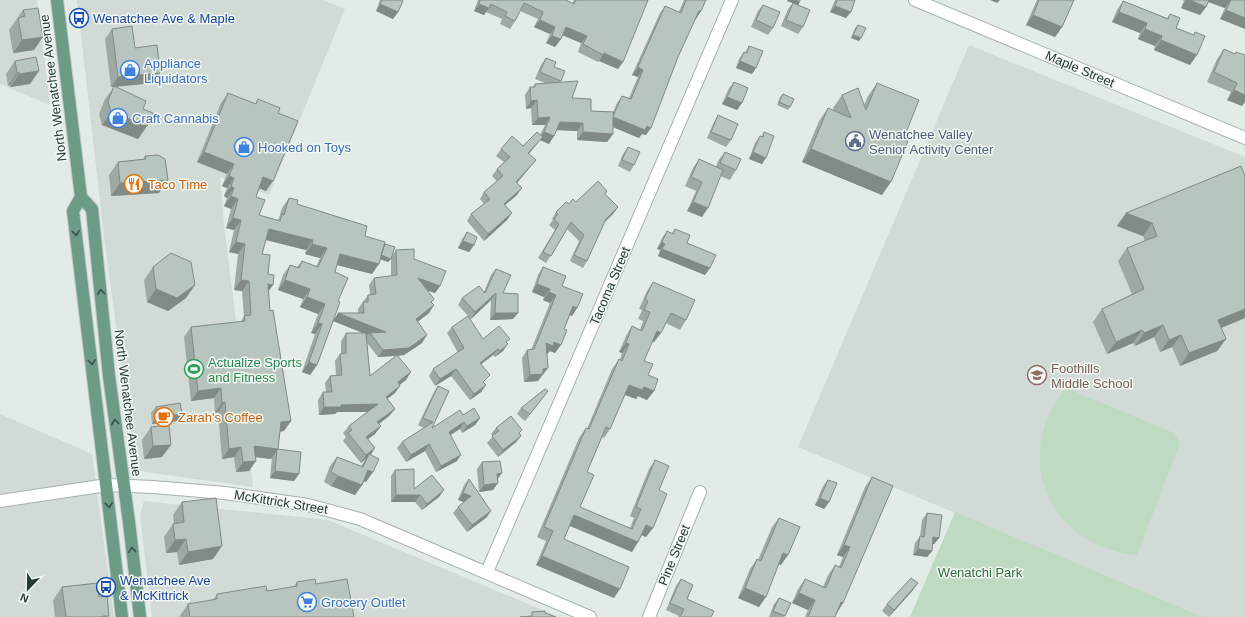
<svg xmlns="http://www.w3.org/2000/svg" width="1245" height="617" font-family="Arial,sans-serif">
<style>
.built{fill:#d1dad4}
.green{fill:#bedac0}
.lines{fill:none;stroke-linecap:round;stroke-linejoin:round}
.minor-casing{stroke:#a5b2ac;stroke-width:14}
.major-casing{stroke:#c2c8c5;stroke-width:14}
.minor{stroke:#fff;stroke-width:12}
.major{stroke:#6c9b86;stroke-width:12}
.wall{fill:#9ea9a3;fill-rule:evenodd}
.shaded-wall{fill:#818a85}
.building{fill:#b8c5be;stroke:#818a85}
.oneway{stroke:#365246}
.labels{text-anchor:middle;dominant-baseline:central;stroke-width:3;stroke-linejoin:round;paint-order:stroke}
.transit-label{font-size:13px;fill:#164399;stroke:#f3f8f4;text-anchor:start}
.shop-label{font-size:13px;fill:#366cbe;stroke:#f3f8f4;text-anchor:start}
.street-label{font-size:13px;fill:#243a30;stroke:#f3f8f4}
.service-label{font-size:13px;fill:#4e5e75;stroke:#f3f8f4;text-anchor:start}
.food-label{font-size:13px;fill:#c56008;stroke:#f3f8f4;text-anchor:start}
.leisure-label{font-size:13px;fill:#27864d;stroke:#f3f8f4;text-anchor:start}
.education-label{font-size:13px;fill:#785e54;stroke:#f3f8f4;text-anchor:start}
.park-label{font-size:13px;fill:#336c3e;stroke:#f3f8f4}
</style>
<rect width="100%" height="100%" fill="#e2ebe6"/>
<path class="built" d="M0,0H37L50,105L0,84Z
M77,0H323L345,9L269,195L220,177L224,225L237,329L253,487L145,472L137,469L134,460L104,236Z
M969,45L1245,157V617H1203L798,447Z
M0,414L92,454L114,617H0Z
M144,501L328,520L559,617H152L140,515Z"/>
<path class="green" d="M1066,388L1174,433L1180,443L1137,555C1050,547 1009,457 1066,388Z
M955,512L1203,617H910Z"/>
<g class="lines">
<defs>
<path id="minor" d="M915,0L1245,138
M0,501L107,485L153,487L225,493L308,505L360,519L590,617
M487,572L732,0
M649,617L700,492"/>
<path id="major" d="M57,0L81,197L92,209L109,376L129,522L140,617
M81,197L73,211L122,617"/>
</defs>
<use href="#minor" class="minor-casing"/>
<use href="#major" class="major-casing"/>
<use href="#minor" class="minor"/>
<use href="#major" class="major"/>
</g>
<path class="wall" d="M380,0H401L398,12L393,19L376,11Z
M478,0H566L572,3L574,0H648L618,69L599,61L598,62L578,52L581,43L562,35L561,39L555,47L546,43L550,34L534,27L538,19L520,11L515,21L510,29L500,24L502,19L486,12L484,15L474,11Z
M684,0H706L701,11L695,19L678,57L646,135L642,134L639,138L613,127V134L607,142L577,140V131L557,130L549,144L540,140L529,154L531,166L517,183V195L505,205L512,213L507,220L484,241L467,221L471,214L484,204L480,199L484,192L497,181L492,176L497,169L504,162L496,156L501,149L523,146L540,135L545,125H532L531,108L526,109L525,95L530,87H533L535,84L545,83L535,79L541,65L546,58L554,67L561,81L560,82L572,98L591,111L613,112L617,103L622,96L629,98L638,77L632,75L660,13L665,6L679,12Z
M788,0H801L798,5L803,27L798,34L781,26L788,9L793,3L787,1Z
M835,0H855L846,18L830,12Z
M1037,0H1074L1062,27L1055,37L1026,25Z
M1182,0H1245L1220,19L1225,8L1208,2L1206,7L1200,15L1181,8L1184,1Z
M1123,1L1167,18L1170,14L1176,28L1193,35L1195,32L1190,65L1154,50L1155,46L1138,39L1140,33L1112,22L1117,10Z
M763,5L773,28L768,35L751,27L758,11Z
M23,10L34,50L13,53L9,30Z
M858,25L859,41L851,38L855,28Z
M112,29L135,48L160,73L153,83L116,87L143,109L147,126L138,139L102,125L99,114L105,99L114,87H111L105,39Z
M749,46L752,74L736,68L739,59L744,52L745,53Z
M1224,49L1234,54L1236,52L1242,106L1227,100L1231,92L1207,82L1217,59Z
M15,61L30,84L10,87V85L8,86L6,74Z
M734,82L742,103L737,110L722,104L729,88Z
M877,83L903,140L882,195L802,162L819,121L828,108L834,111L833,108L842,95L864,105L868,96Z
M228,93L255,104L258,99L278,113L266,191L259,188L256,197L259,215L278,220L279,218L282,208L289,198L297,204L365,236L385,243L392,256L396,250L414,259L440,286L435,293L428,291L432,303L429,313L417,322L422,343L404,355L398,356L406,380L399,384L395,393L387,399L395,409L389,416L379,424L375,434L368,439L375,448L370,455L366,482L364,481L362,485L355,495L331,486L324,482L330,466L337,457L361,466L366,459L361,463L343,441L346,437L343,433L349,426L368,412H337L335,414L319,415L318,400L323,392H326L325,383L330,376L336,375L335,361L340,354H341V341L346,333H363L333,321L317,365L310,375L302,372L315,334L311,333L318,314L300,307L303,299L278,290L283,275L290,265L297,267L302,261L316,267L320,258L305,254L306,250L266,240L262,254L268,274L270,311L291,421L284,431L280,432L278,449L299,474L294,481L270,478L272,457L271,459L256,457L249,471L236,472L234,457L222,459L218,412L215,413L214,398L191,401L184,337L191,327L240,322L244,317L242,291L234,290L238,254L229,252L234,230L226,228L231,209L224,206L227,198L224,196L227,188L222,186L227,174L197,162L221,103ZM391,258V276L374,278L369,285L370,295H368L358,309V313L334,320L335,272L337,265L372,274L380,259L388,262ZM367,343L378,357L396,356L370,376Z
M783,94L790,107L788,110L777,105L780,97Z
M718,115L731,140L726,147L707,138L714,122Z
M764,132L762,164L749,159L755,143L760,136H762Z
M628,147L634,165L630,172L618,166L623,154Z
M725,152L736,170L730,180L720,176L702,217L687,211L696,191L685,186L693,168L699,159L716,167L718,161Z
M145,156L159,193L111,196L109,175L118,162L143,159Z
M1241,166L1245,318L1221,328L1226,339L1217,351L1180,366L1172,347L1160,352L1154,337L1135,346L1133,343L1107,354L1093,322L1102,309L1132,294L1118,261L1127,248L1145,241L1143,236L1117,226L1126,213Z
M605,194L618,207L613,214L604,223L587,261L583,268L570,261L579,241L567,229L546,263L538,258L555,230L549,225L553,220L552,219L556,212L569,204Z
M675,229L687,243L710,268L705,275L658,256L660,250L657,249L662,238L667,231L672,233Z
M467,232L474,245L469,252L458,248L462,239Z
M153,267L186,298L168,311L147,302L144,280Z
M543,267L562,286L577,308L572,316L570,315L555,353L550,351L547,354V353L542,376H541L538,381L524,382L522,358L527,350H531L550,303L543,300L544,297L532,292L538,275Z
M496,269L503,293L518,313L513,319L490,320L491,300L471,319L458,305L462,298L484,292L491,275Z
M653,282L686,320L680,330L666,323L654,342L652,341L644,361L648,375L654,391L647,400L638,396L636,399L625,395L610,429L604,438L602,437L587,472L580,507L630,528L634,518L630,516L649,469L655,460L659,490L646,537L642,535L632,552L570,526L564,539L614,598L536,565L546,541L537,537L579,438L586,428L587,429L612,369L619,359L620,360L622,353L619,352L626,336L632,326L640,330L643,321L638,319L642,310L639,309L647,291Z
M452,327L483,339L507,343L503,351L495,357L493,355L481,364L484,383L486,385L481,392L470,400L451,376L435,386L429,376L433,369L458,353L447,333Z
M438,386L432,428L463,415L480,418L475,425L462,433L460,429L451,435L457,461L436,472L425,451L406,462L397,448L402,442L424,428L418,425L434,392Z
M543,398L525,421L517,414L521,408Z
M156,407L177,421L152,424L151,413Z
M151,427L162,457L144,459L142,440Z
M496,428L520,434L521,436L516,442L498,457L487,443L493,436L491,434Z
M482,462L497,479L493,490L479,492L477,469Z
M395,470L414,489L439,497L422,510L415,502H391V476Z
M872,477L843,603L835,617H805L808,610L792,603L798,589L805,579L823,587L828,575L835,565L839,567L843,557L837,555L865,487Z
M469,479L487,517L467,532L453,513L458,507L464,502L458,500L464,485Z
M828,480L829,502L824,509L815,505L823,486Z
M182,502L213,559L179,565L177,552L166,553L164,537L173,524H174L173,515Z
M927,513L939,538L934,544H932V551L927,557L913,555L915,543L920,536V537L922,520Z
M779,518L781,565L779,564L759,607L738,598L750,569L757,559L758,560L772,527Z
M681,579L687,599L711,617H678L679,616L666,610L676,586Z
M297,582L316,584L354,617H179L188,604L213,600L217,594L267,591L294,587Z
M918,583L913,590L889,617L882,611L887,604Z
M62,587L99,597L108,617H55L53,600Z
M779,598L791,603L784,617H769L774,604Z"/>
<path class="shaded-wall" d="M788,0H796L800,2L798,5L787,1Z
M990,0H1000L997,3Z
M1186,0H1190L1206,7L1200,15L1181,8Z
M1206,0H1231L1225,8L1206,1Z
M380,4L398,12L393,19L376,11Z
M479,4L489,8L484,15L474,11Z
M835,6L851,12L846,18L830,12Z
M1226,10L1245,18V29L1220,19Z
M699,11H701L696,19L694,18Z
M1119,12L1147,23L1140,33L1112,22Z
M1033,15L1062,27L1055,37L1026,25Z
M540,20L555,27L550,34L534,27Z
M566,27L587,36L581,43L560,34Z
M1145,29L1162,36L1155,46L1138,39Z
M853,35L861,38L859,41L851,38Z
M552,36L561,39L555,47L546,43Z
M43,37L34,50L13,53L22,40Z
M1161,40L1197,55L1190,65L1154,50Z
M604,53L623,62L618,69L599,61Z
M740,61L756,68L752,74L736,68Z
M638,67L643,70L638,77L632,75Z
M39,71L30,84L10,87L19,74Z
M19,72L10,85L8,86L17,73Z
M160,73L153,83L111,87L118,77Z
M1234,90L1245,95V102L1242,106L1227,100Z
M727,97L742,103L737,110L722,104Z
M537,100L531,108L526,109L531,101Z
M111,112L147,126L138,139L102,125Z
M550,117L545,125H532L538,118Z
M613,117L647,126L651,128L646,135L642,134L639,138L608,125Z
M560,122L583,123L577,131L554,130Z
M544,132L554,136L549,144L540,140L524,160Z
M583,132L613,134L607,142L577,140Z
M811,149L891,182L882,195L802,162Z
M204,152L234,164L227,174L197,162Z
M753,152L766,158L762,164L749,159Z
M536,160L531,166L512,189L516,182Z
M229,176L234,178L227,188L222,186Z
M263,177L273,181L266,191L256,187Z
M168,180L159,193L111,196L120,183Z
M231,186L234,188L227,198L224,196Z
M522,188L517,195L499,210L504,204Z
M231,196L238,199L231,209L224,206Z
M693,202L708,208L702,217L687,211Z
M618,207L613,214L601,225L606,219Z
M512,213L507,220L484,241L488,234Z
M1126,213L1152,223L1143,236L1117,226Z
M233,218L241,220L234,230L226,228Z
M269,229L313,240L306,250L262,239Z
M463,241L474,245L469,252L458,248Z
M236,242L245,244L238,254L229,252Z
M662,242L665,244L660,250L657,249Z
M312,244L327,248L320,258L305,254Z
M662,249L710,268L705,275L658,256Z
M340,254L379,264L372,274L333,264Z
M379,255L391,259L388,262L377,258Z
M418,278L440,286L435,293L413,285Z
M241,280L249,281L242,291L234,290Z
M285,280L310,289L303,299L278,290Z
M268,284L273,285L266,295Z
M537,284L550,289L544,297L532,292Z
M195,285L186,298L168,311L147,302L156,289Z
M549,292L556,295L550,303L543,300Z
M496,293L491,300L471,319L475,312Z
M307,297L325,304L318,314L300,307Z
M434,305L429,313L411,327L416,319Z
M573,306L577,308L572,316L568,314Z
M1245,309V318L1209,333L1218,320Z
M338,313L386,332L370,333L368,335L333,321Z
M495,313H518L513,319L490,320Z
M318,323L322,324L315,334L311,333Z
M1163,325L1154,337L1135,346L1144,333Z
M1142,330L1133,343L1107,354L1116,342Z
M657,331L661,333L654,342L650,340Z
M427,335L422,343L404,355L378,357L383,350Z
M1181,335L1172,347L1160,352L1169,340Z
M1226,339L1217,351L1180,366L1189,353Z
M554,342L561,345L555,353L550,351L547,354L540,351L546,343Z
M626,343L629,344L622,353L619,352Z
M508,344L503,351L495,357L500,351Z
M498,349L493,355L475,369L480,363Z
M309,362L317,365L310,375L302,372Z
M548,368L538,381L524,382L530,375L543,369Z
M456,369L451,376L435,386L440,379Z
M411,372L406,380L393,390L398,382Z
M486,385L481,392L470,400L474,394Z
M629,385L644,387L654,391L647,400L638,396L636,399L623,394Z
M400,386L395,393L380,404L386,397Z
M221,388L214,398L191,401L198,391Z
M225,402L218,412L215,413L222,403Z
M378,404L373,412H337L335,414L319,415L324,407L341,405Z
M395,409L389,416L372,429L377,422Z
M182,414L177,421L152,424L157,417Z
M480,418L475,425L462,433L467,426Z
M291,421L284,431L274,432L281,422Z
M464,422L460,429L444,438L449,432Z
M381,426L375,434L361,444L366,437Z
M521,436L516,442L498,457L503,450Z
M429,444L425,451L406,462L411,455Z
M171,445L162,457L144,459L153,446Z
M254,446L278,449L271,459L247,456Z
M241,447L234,457L222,459L229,449Z
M375,448L370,456L369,454L366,459L361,463L366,455Z
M461,455L457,461L436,472L441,466Z
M256,461L249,471L236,472L243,462Z
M368,470L373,472L366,482L361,480Z
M275,471L299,474L294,481L270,478Z
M502,473L497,480V474Z
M338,476L362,485L355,495L331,486Z
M498,483L493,490L479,492L484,485Z
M444,490L439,497L422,510L427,504Z
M463,493L471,496L467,503L458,500Z
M396,495H420L415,502H391Z
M820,498L829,502L824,509L815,505Z
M491,511L487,517L467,532L472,525Z
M574,515L638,542L632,552L568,525Z
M646,525L653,528L646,537L639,534Z
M933,537L939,538L934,544H929Z
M186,539L177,552L166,553L175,540Z
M844,545L850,547L843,557L837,555Z
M222,546L213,559L179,565L188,552Z
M918,549L932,551L927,557L913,555Z
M783,553L788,555L781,565L776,563Z
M542,556L620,589L614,598L536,565Z
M918,583L913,590L889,617L894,610Z
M745,588L766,597L759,607L738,598Z
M799,593L815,600L808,610L792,603Z
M841,602L843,603L836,613Z"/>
<path class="building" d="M382,0H401L403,1L398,12L380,4Z
M480,0H566L574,4L576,0H648L623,62L604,53L603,55L583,44L587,36L566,27L561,39L552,36L555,27L540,20L543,12L524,3L515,21L505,16L507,12L491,4L489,8L479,4Z
M686,0H706L701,11H699L678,57L651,128L647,126L645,130L613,117V134L583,132V123L560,122L554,136L544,132L550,117L538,118L537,100L531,101L530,87H535V84L578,81L572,98L591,99V111L614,112L613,116L622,96L631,99L643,70L638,67L665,6L681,13Z
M837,0H855L851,12L835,6Z
M1039,0H1074L1062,27L1033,15Z
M1190,0H1209L1206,7Z
M1231,0H1245V18L1226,10Z
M1123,1L1168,19L1170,14L1180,18L1176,28L1194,35L1195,32L1205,36L1197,55L1161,40L1162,36L1145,29L1147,23L1119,12Z
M793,3L810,10L803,27L786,20Z
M763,5L780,12L773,28L756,20Z
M38,8L43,37L22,40L18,18L25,16L23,10Z
M858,25L866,28L861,38L853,35Z
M132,26L135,48L157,45L160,73L118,77L112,29Z
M749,46L763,51L756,68L740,61L744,52L747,53Z
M1224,49L1235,54L1236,52L1245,55V95L1234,90L1237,83L1214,72Z
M36,57L39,71L19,74V72L17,73L15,61Z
M546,58L556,62L554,67L565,71L561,81L540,72Z
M734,82L748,88L742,103L727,97Z
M877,83L919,100L903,140L908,141L891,182L811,149L828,108L851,118L842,95L858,88L866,110Z
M114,86L146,101L143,109L153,113L147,126L111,112L108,101Z
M228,93L256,104L258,99L280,108L278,113L298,121L273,181L263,177L256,197L265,200L259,215L280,221L282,214L284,215L289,198L298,200L297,204L367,226L365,236L385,242L379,264L340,254L335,272L348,278L338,301L340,302L317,365L309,362L322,324L318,323L325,304L307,297L310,289L285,280L290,265L299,268L302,261L318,267L327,248L312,244L313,240L269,229L262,254L270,255L268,274L274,275L273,285L268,284L270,311L273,310L291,421L281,422L278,449L254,446L256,461L243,462L241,447L229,449L225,402L222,403L221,388L198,391L191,327L245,321L244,316L251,315L249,281L241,280L245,244L236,242L241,220L233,218L238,199L231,196L234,188L231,186L234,178L229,176L234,164L204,152Z
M783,94L794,99L790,107L779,102Z
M718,115L738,124L731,140L711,132Z
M537,132L543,137L528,153L536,160L516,182L522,188L504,204L512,213L488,234L471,214L490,199L484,192L503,176L497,169L510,157L501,149L512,136L523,146Z
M764,132L774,136L766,158L753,152L760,136L763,137Z
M628,147L640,152L634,165L622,160Z
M725,152L741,159L736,170L720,163Z
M158,155L165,159L168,180L120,183L118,162L146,159L145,156Z
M699,159L723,170L708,208L693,202L702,182L691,177Z
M1241,166L1245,176V309L1218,320L1226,339L1189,353L1181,335L1169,340L1163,325L1144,333L1142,330L1116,342L1102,309L1144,289L1127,248L1157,236L1152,223L1126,213Z
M598,181L607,191L605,194L618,207L606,219L587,261L574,255L584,235L571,222L551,256L543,252L559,224L554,219L558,214L556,212L566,202L569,204L573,199L576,202Z
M675,229L690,235L687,243L716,255L710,268L662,249L665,244L662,242L667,231L673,234Z
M467,232L477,237L474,245L463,241Z
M385,244L395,247L391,259L381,255Z
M414,249V259L446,271L440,286L418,278L434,299L431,302L434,305L416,319L427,335L409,348L383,350L370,333L386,332L338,313H364L363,302H368V295L376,294L374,278L397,275L396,250Z
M171,253L191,262L195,285L177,298L156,289L153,267Z
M543,267L566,276L562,286L583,294L577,308L573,306L564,329L567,330L561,345L554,342L553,346L546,343L548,368L543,369V374L530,375L527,350L534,349L556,295L549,292L550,289L537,284Z
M496,269L511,275L503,293L518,294V313H495L496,293L475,312L462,298L479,286L485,293Z
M653,282L695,300L686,320L671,313L661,333L657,331L644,361L653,364L648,375L658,379L654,391L644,387L642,390L629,385L610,429L606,427L587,472L594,475L580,507L632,529L641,509L636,507L655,460L669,466L659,490L667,494L653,528L646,525L638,542L574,515L564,539L629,567L620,589L542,556L553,531L544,527L586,428L589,429L619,359L622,361L629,344L626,343L632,326L642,331L650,312L644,310L648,301L645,299Z
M468,316L483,339L499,326L510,339L506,342L508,344L500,351L498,349L480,363L490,375L483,382L486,385L474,394L456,369L440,379L433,369L464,348L452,327Z
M346,333H366L370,376L397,355L411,372L398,382L400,386L386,397L395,409L377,422L381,426L366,437L375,448L366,455L348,433L352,430L349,426L378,404L341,405V407H324L323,392H332L330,376L342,375L340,354L346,353Z
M438,386L449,391L432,428L460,410L463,415L474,408L480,418L467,426L464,422L449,432L461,455L441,466L429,444L411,455L402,442L433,422L423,418Z
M545,389L548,391L530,414L521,408Z
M180,403L182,414L157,417L156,407Z
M511,416L522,430L519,433L521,436L503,450L492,436L499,431L496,428Z
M169,425L171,445L153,446L151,427Z
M277,449L301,452L299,474L275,471Z
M369,454L379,459L373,472L368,470L362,485L338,476L331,472L337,457L363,467Z
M500,461L502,473L497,474L498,483L484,485L482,462Z
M414,469V489L432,475L444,490L427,504L420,495H396L395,470Z
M872,477L893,486L843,603L841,602L835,617H808L815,600L799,593L805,579L826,588L835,565L841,568L850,547L844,545Z
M469,479L491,511L472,525L458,507L471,496L463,493Z
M828,480L837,483L829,502L820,498Z
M216,498L222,546L188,552L186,539L175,540L173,524L184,522L182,502Z
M927,513L942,515L939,538L933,537L932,551L918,549L920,536L924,537Z
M779,518L800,527L788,555L783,553L766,597L745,588L757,559L761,561Z
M911,578L918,583L894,610L887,604Z
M315,579L316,584L347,579L354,617H190L188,604L217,599V594L266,586L267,591L297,586V582Z
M681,579L693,585L687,599L714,611L711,617H680L684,609L670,603Z
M98,583L99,597L107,596L109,616H103V617H66L62,587Z
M779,598L791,603L785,616L773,611Z
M545,611V613L556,617H520L532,616V612Z"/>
<defs><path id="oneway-chevron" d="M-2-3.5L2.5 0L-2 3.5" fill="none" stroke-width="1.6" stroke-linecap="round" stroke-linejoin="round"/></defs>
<g class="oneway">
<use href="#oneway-chevron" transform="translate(76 233) rotate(83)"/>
<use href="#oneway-chevron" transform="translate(101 292) rotate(-96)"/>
<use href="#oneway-chevron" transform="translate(92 362) rotate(83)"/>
<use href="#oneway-chevron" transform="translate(115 422) rotate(-98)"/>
<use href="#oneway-chevron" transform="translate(109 505) rotate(84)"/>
<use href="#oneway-chevron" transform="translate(132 550) rotate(-96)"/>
</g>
<defs>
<symbol id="bus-ring" viewBox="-11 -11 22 22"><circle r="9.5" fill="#f3f8f4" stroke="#1a4fb4" stroke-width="1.5"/><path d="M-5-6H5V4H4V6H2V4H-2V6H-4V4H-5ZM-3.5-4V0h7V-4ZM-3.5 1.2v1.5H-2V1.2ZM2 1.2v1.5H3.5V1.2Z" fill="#1a4fb4"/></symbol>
<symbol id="shop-ring" viewBox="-11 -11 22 22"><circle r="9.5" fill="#f3f8f4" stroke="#3f7fe0" stroke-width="1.5"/><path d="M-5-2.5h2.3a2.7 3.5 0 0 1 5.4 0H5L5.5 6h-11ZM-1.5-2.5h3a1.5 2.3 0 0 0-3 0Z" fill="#3f7fe0"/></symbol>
<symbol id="civic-ring" viewBox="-11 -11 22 22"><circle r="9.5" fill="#f3f8f4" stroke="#5c6f8a" stroke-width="1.5"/><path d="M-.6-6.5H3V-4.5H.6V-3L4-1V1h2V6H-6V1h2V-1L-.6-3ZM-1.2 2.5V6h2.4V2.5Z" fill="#5c6f8a"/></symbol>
<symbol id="restaurant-ring" viewBox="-11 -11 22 22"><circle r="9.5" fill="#f3f8f4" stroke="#e8710a" stroke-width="1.5"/><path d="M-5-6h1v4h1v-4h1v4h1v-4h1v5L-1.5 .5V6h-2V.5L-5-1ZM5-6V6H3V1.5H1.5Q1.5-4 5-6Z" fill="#e8710a"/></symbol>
<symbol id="stadium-ring" viewBox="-11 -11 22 22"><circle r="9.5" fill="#f3f8f4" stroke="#2e9e5b" stroke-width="1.5"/><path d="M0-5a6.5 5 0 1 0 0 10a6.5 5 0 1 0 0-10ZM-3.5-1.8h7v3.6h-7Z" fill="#2e9e5b"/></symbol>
<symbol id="school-ring" viewBox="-11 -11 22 22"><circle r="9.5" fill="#f3f8f4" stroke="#8d6e63" stroke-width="1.5"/><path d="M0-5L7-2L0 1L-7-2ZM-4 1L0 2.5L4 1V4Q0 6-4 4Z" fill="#8d6e63"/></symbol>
<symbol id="cafe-ring" viewBox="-11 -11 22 22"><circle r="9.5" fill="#f3f8f4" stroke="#e8710a" stroke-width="1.5"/><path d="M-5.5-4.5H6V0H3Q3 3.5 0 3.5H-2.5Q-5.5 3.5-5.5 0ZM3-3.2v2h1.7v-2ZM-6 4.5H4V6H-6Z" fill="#e8710a"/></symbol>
<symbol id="supermarket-ring" viewBox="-11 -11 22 22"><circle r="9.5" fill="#f3f8f4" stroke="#3f7fe0" stroke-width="1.5"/><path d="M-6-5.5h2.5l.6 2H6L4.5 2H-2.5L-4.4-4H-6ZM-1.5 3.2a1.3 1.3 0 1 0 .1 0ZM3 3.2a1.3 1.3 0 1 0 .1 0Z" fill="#3f7fe0"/></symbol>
</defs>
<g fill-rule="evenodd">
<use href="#bus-ring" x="68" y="7" width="22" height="22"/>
<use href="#shop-ring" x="119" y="59" width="22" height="22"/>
<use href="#shop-ring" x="107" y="107" width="22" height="22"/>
<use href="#civic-ring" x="844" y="130" width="22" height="22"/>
<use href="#shop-ring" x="233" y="136" width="22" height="22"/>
<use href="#restaurant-ring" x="123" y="173" width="22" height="22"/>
<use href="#stadium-ring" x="183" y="358" width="22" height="22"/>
<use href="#school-ring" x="1026" y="364" width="22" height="22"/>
<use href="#cafe-ring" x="153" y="406" width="22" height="22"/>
<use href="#bus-ring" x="95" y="576" width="22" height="22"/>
<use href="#supermarket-ring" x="296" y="591" width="22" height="22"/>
</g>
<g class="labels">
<g class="transit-label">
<text x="93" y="18">Wenatchee Ave &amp; Maple</text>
<text x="120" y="580">Wenatchee Ave<tspan x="120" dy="15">&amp; McKittrick</tspan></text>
</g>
<g class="shop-label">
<text x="144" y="63">Appliance<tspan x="144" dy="15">Liquidators</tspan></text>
<text x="132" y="118">Craft Cannabis</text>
<text x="258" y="147">Hooked on Toys</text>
<text x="321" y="602">Grocery Outlet</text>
</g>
<g class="street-label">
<text transform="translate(1080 69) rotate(23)">Maple Street</text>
<text transform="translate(53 88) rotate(-97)">North Wenatchee Avenue</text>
<text transform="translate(610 286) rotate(-67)">Tacoma Street</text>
<text transform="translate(128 403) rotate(83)">North Wenatchee Avenue</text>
<text transform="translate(281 502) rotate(9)">McKittrick Street</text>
<text transform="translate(674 555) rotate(-68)">Pine Street</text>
</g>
<g class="service-label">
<text x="869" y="134">Wenatchee Valley<tspan x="869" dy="15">Senior Activity Center</tspan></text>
</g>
<g class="food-label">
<text x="148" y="184">Taco Time</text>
<text x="178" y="417">Zarah's Coffee</text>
</g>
<g class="leisure-label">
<text x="208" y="362">Actualize Sports<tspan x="208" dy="15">and Fitness</tspan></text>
</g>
<g class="education-label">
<text x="1051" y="368">Foothills<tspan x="1051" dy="15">Middle School</tspan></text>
</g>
<g class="park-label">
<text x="980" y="572">Wenatchi Park</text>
</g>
</g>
<g transform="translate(28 589) rotate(202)" stroke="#f3f8f4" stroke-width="3" paint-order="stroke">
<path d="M0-3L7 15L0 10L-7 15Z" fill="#243a30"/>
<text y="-6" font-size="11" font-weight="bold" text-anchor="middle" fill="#243a30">N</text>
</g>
</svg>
